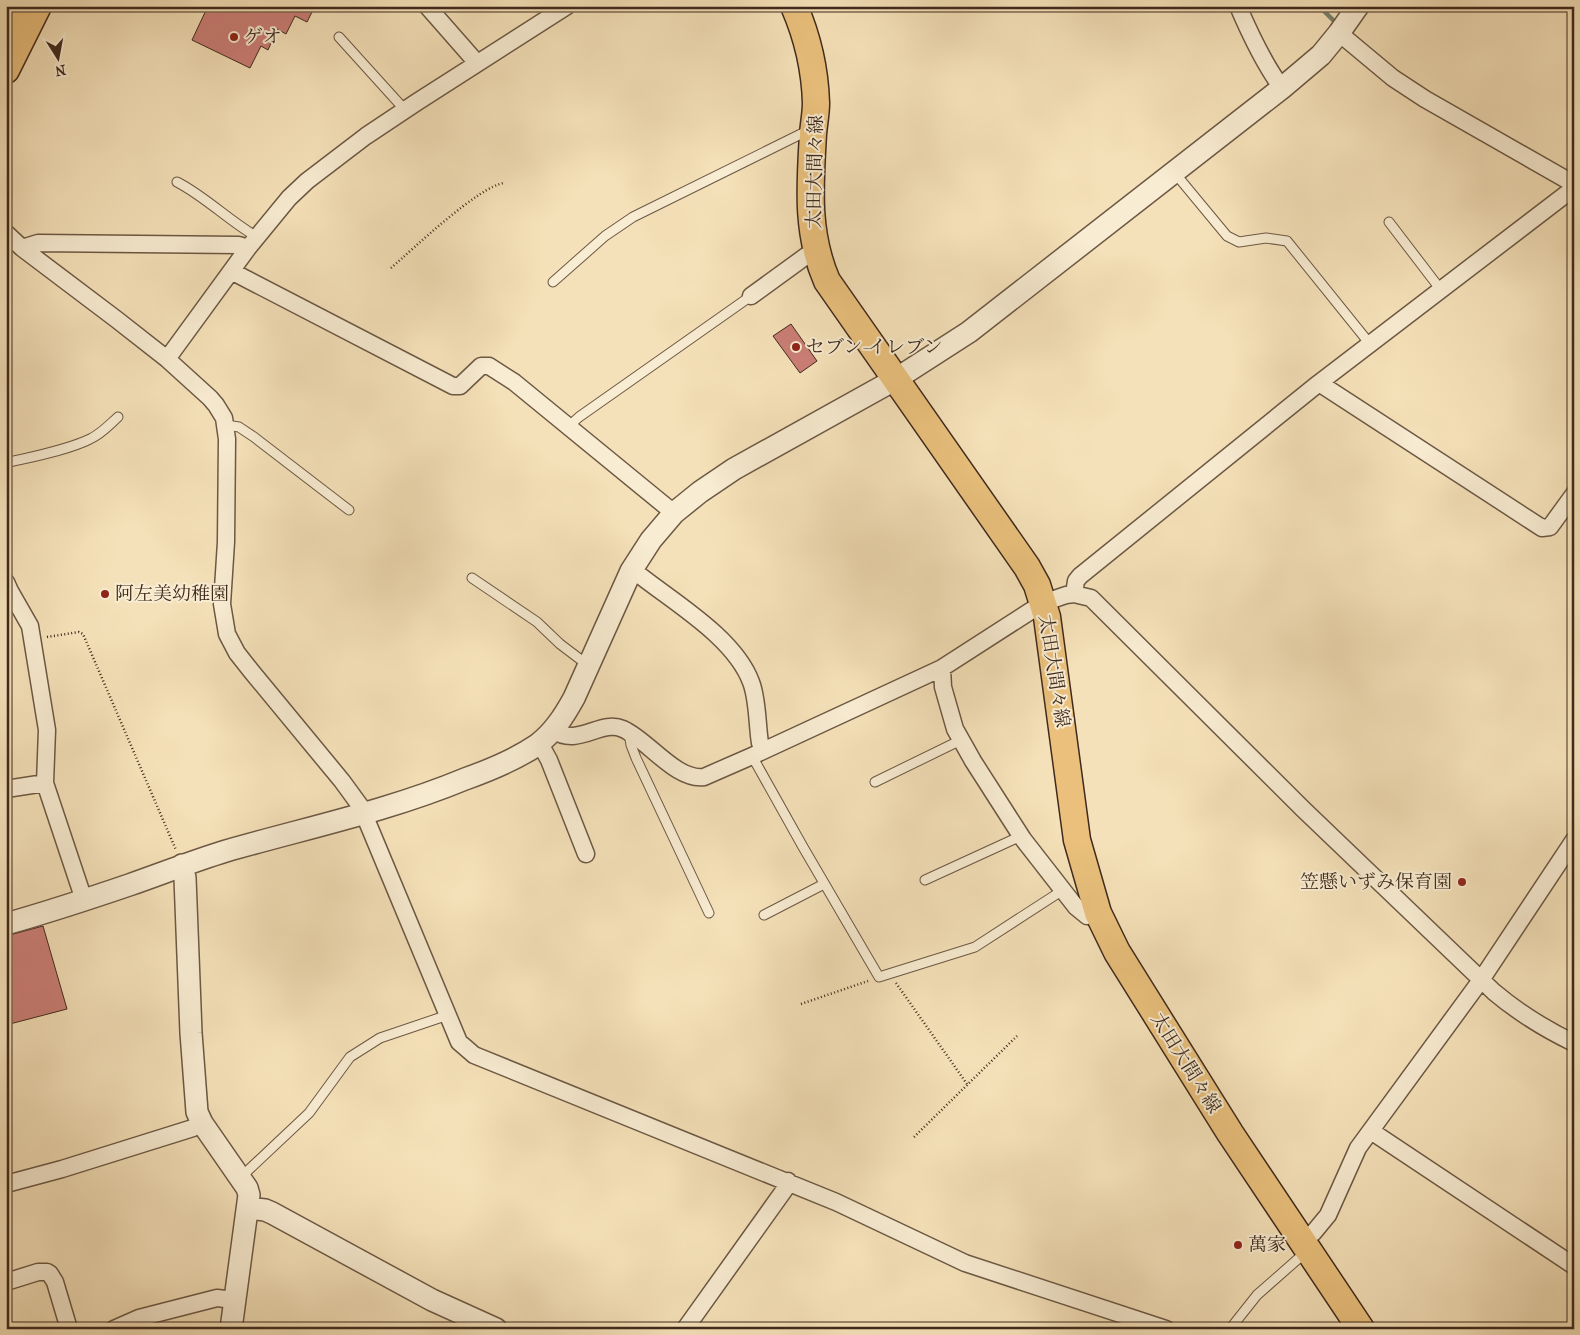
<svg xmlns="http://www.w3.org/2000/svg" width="1580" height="1335" font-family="'IM FELL French Canon','Noto Serif JP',serif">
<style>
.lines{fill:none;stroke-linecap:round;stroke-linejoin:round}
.stream{stroke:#778372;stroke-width:4.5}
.building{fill:#cb7e76;stroke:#3f2a1d}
.service-casing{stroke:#6c5844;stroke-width:11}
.minor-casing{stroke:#6c5844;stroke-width:19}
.tertiary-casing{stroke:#6c5844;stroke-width:24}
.primary-casing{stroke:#3f2a1d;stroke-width:29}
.path{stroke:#3f2a1d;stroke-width:2.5;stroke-dasharray:1 2.5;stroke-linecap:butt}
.service{stroke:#f8ecd2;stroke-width:9}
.minor{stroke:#f8ecd2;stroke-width:16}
.tertiary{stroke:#f8ecd2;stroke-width:21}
.primary{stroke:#eac07c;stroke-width:26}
.poi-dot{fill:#8f2418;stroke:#f8ecd2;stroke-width:2}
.labels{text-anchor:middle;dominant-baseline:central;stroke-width:4;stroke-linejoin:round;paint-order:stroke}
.poi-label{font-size:19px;fill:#3f2a1d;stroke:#f8ecd2;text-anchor:start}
.street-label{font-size:19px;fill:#3f2a1d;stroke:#f8ecd2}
</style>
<rect width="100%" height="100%" fill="#f5e1b9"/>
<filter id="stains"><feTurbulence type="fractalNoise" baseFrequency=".004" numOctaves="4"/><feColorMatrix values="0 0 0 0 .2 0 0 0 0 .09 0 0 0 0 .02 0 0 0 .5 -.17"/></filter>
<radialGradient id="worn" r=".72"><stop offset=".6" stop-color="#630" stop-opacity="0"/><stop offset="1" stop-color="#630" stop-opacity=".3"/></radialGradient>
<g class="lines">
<path class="stream" d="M1319,6L1333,20"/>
</g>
<path class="building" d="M208,6H315L307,22L295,16L286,34L277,29L268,50L261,46L250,68L192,40Z
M791,324L817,361L800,373L773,336Z
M43,926L67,1009L6,1025V936Z"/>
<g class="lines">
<defs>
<path id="service" d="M339,37L405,110
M1174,172L1227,236L1239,242L1266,238L1287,241L1370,344
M177,182C206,197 229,221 257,237
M1389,222L1441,290
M553,282L605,236L633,217L803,133L811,131
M226,425L239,427L254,437L349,510
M569,426L579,417L751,296
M6,463C31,457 68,450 90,439C101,434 109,425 118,417
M472,578L537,622L560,644L589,666
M629,733L631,745L636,758L709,913
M752,756L803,847L879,977L975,947L1063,890
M875,782L961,740
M925,880L1021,836
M764,915L824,884
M240,1178L309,1113L350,1057L380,1038L448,1015
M1230,1329L1257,1295L1307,1251"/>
<path id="minor" d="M427,6L477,63
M1238,6C1250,34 1264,64 1282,88
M1339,33L1393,78L1425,99L1574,184
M6,233L22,248L116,319L167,359L210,398L216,405L224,418L227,439L226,542L222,604L227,634L237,653L252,672L342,781L361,807L459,1042L474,1055L836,1202L965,1263L1166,1329
M22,248L38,243L239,245L248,248
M231,271L453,386H460L481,366H489L514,382L674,513
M751,296L806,256L816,253
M167,359L248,248L289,198L307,181L366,136L417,102L567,6
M1319,383L1542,528L1550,527L1574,494
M631,571L642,577C678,605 735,639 751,682C758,700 757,725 760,743L764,750
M6,582L10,591L30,626L47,730L45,783L84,900
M1074,594L1076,581L1080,576L1319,383L1574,188
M942,668L943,687L955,729L973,761L1023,839L1076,907L1087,916L1098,913
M553,730C578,748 600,719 623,729C648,740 676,781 704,777L752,756L942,668L1043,603L1066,595L1074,594L1091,598L1303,809L1494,992C1519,1013 1545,1029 1574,1043
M538,744L544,751L549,760L586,854
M6,789L45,783
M1371,1131L1574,1266
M6,1184L62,1169L193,1128L202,1123
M1302,1242L1314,1232L1328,1215L1358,1148L1481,980L1574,840
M6,1282L38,1272H47L50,1274L55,1282L69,1329
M114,1329L139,1318L217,1298L234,1300
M685,1329L785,1189L788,1181"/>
<path id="tertiary" d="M182,865L185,878L191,1033L197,1112L202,1123L247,1188L249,1195L231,1329
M6,924C48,912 88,899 129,885C161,874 193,861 226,851C306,828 388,811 465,779C490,770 515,760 537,745C554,732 564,716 574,698L631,571L651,540L674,513L700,492L734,469L896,379L969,332L1282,88L1321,55L1339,33L1358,6
M248,1208L265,1210L272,1213L432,1300L496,1329"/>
<path id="primary" d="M794,6C808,38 815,69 816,103C816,113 814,123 813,134C810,185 806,233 827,281L1027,567L1037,585L1047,617L1077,840L1098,913L1117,952L1230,1133L1361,1329
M6,26L16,6
M6,70L38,6"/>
</defs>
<use href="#service" class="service-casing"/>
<use href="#minor" class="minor-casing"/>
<use href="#tertiary" class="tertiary-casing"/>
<use href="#primary" class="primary-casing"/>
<path class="path" d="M391,268C413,249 479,186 504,183
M47,637L79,632L83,634L176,850
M896,983L967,1084
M801,1004L868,981
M914,1137L1017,1036"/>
<use href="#service" class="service"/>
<use href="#minor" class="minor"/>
<use href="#tertiary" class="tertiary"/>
<use href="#primary" class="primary"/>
</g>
<g class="poi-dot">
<circle cx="234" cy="37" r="5"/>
<circle cx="796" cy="347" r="5"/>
<circle cx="105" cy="594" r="5"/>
<circle cx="1462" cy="882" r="5"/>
<circle cx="1238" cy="1245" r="5"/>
</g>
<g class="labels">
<g class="poi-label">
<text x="244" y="37">ゲオ</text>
<text x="806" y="347">セブン-イレブン</text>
<text x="115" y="594">阿左美幼稚園</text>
<text x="1452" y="882" text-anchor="end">笠懸いずみ保育園</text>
<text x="1248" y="1245">萬家</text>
</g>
<g class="street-label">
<text transform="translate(815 172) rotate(-89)">太田大間々線</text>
<text transform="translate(1054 671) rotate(81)">太田大間々線</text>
<text transform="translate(1186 1063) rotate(58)">太田大間々線</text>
</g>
</g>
<rect width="1580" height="1335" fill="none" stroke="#f5e1b9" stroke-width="25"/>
<rect x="8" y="8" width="1565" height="1320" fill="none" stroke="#3f2a1d" stroke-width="2.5"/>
<rect x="12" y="12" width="1555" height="1310" fill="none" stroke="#3f2a1d"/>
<g transform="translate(58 58) rotate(169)" stroke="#f8ecd2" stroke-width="4" paint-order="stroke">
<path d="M0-4L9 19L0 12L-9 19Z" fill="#3f2a1d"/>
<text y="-8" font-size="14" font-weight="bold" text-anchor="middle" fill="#3f2a1d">N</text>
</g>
<rect width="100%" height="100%" filter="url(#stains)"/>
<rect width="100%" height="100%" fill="url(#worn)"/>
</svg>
